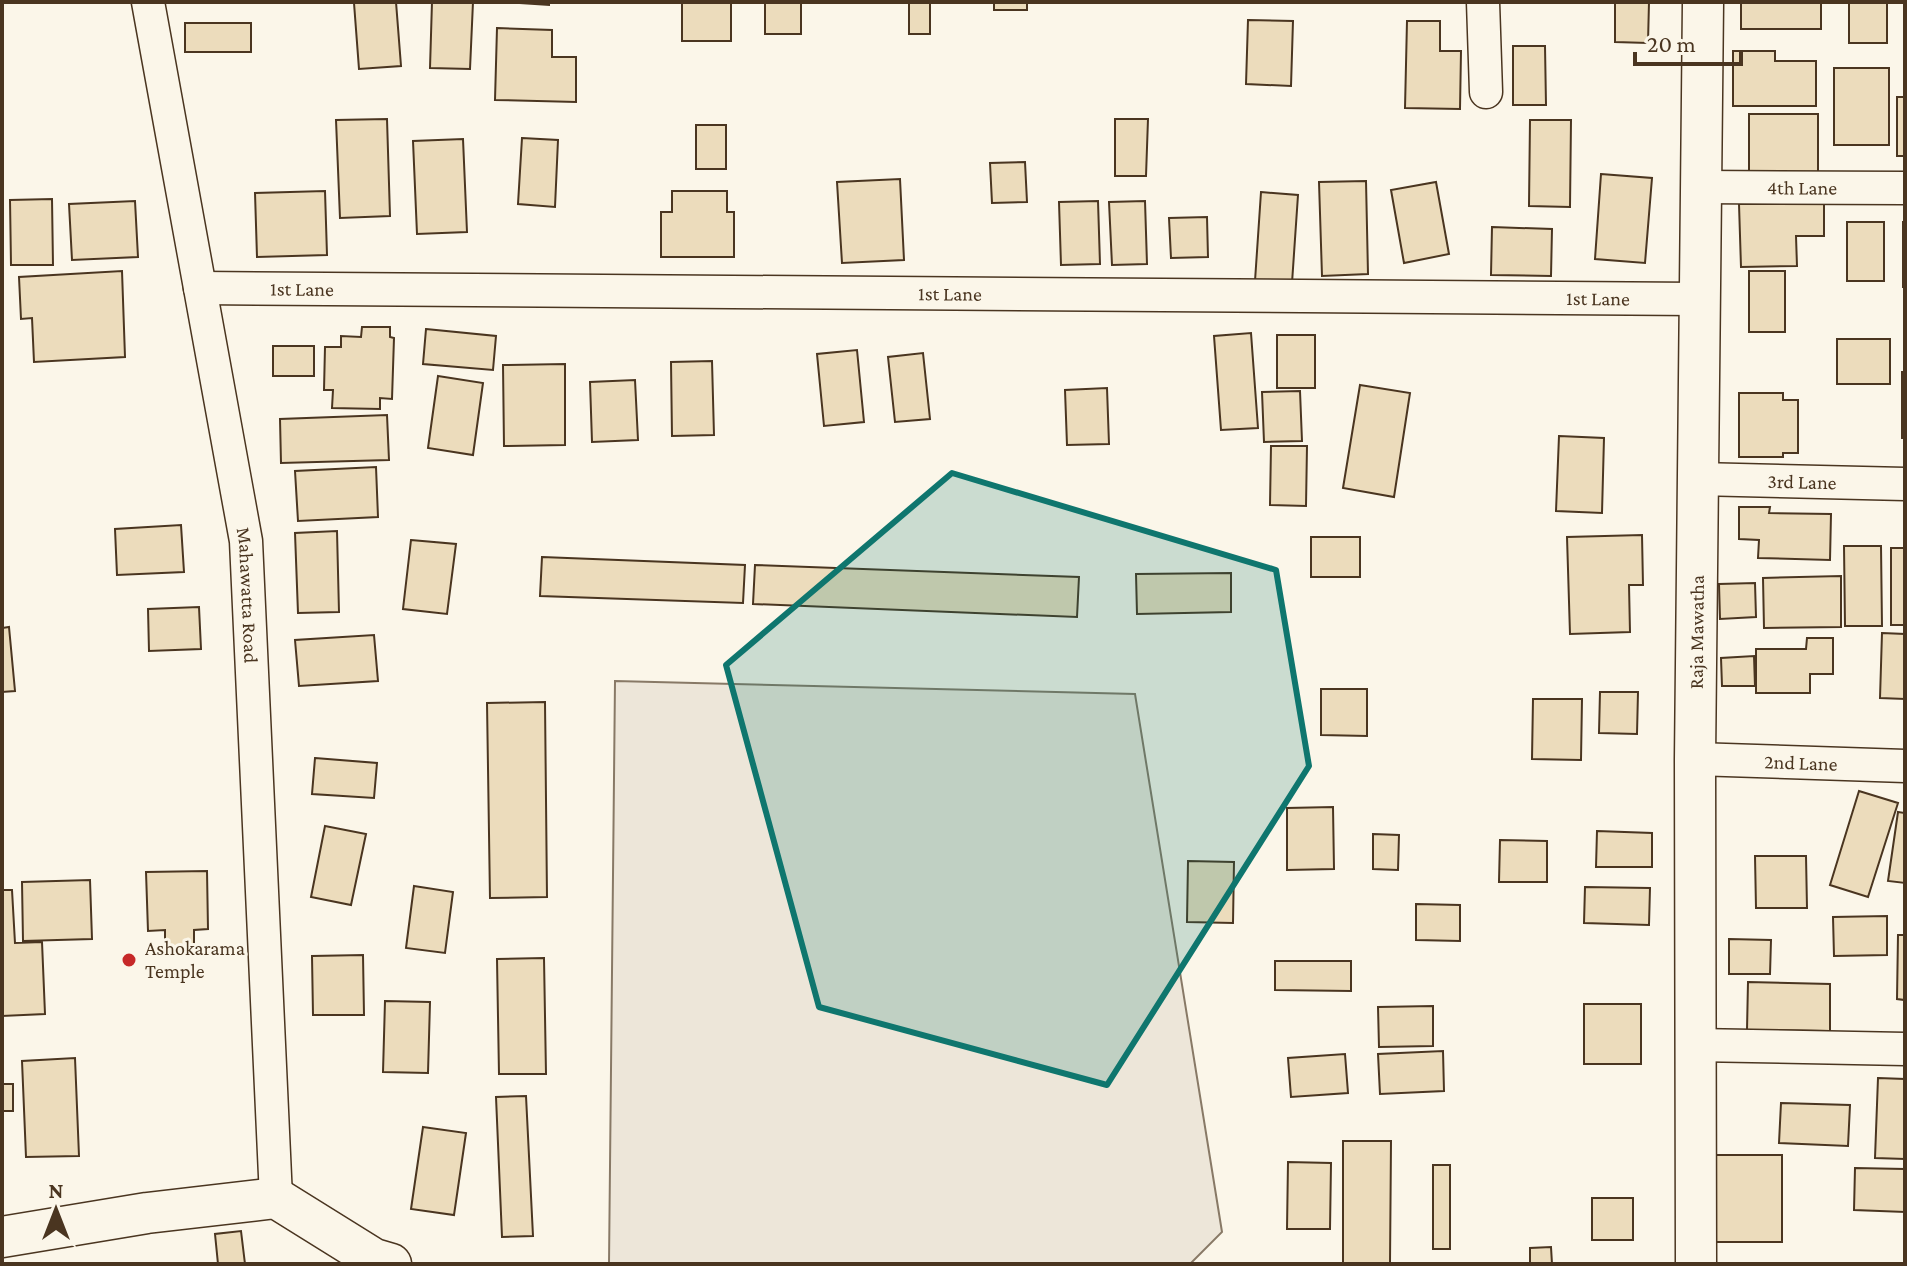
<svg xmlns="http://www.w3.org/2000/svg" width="1907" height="1266" font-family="'Crimson Pro',serif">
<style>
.green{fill:#ede6d9;stroke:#887966;stroke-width:2}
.building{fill:#ecdcbc;stroke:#4a3520;stroke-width:2}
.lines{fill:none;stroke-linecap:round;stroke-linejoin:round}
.minor-casing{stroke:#4a3520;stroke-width:35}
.tertiary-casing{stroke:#4a3520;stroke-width:43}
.minor{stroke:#fbf6e9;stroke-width:32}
.tertiary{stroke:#fbf6e9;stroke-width:40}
.marked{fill:#0f766e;fill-opacity:0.2;stroke:#0f766e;stroke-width:6;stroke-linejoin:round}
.poi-dot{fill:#c62828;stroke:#fbf6e9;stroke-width:3}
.labels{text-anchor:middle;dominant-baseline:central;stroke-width:6;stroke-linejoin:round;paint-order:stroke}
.street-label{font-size:20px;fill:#4a3520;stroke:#fbf6e9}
.poi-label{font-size:20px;fill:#4a3520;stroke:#fbf6e9;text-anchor:start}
</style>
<rect width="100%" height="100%" fill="#fbf6e9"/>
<path class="green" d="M615,681L1135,694L1222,1232L1190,1264H609Z"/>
<path class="building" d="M396,2L401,66L359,69L354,3Z
M432,2H473L470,69L430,68Z
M506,2H549V5Z
M682,2H731V41H682Z
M765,2H801V34H765Z
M909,2H930V34H909Z
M994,2H1027V10H994Z
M1615,2H1649L1648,43L1615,42Z
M1741,2H1821V29H1741Z
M1849,2H1887V43H1849Z
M1248,20L1293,21L1291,86L1246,84Z
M1407,21H1440V51H1461L1460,109L1405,108Z
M185,23H251V52H185Z
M497,28L552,30V57H576V102L495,100Z
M1513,46H1545L1546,105H1513Z
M1733,51H1775V61H1816V106H1733Z
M1834,68H1889V145H1834Z
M1897,97H1905V156H1897Z
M1749,114H1818V173H1749Z
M387,119L390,216L340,218L336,120Z
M1115,119H1148L1146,176H1115Z
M1530,120H1571L1570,207L1529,206Z
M696,125H726V169H696Z
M522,138L558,140L555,207L518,204Z
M463,139L467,232L417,234L413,141Z
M1025,162L1027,202L992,203L990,163Z
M1601,174L1652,178L1645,263L1595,259Z
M900,179L904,260L842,263L837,182Z
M1366,181L1368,274L1322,276L1319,182Z
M1436,182L1449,254L1404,263L1391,190Z
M325,191L327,255L257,257L255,193Z
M672,191H727V212H734V257H661V212H672Z
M1261,192L1298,195L1292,283L1255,281Z
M52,199L53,265H11L10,200Z
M135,201L138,257L72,260L69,204Z
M1098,201L1100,264L1061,265L1059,202Z
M1145,201L1147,264L1112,265L1109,202Z
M1739,204H1824V236H1796L1797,266L1741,267Z
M1207,217L1208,257L1171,258L1169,218Z
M1847,222H1884V281H1847Z
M1903,222H1905V287H1903Z
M1492,227L1552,229L1551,276L1491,275Z
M122,271L125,357L34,362L32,318L21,319L19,277Z
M1749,271H1785V332H1749Z
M362,327H390V337L394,338L392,399L380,398V409L332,408L333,390H324L325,347H341V336L361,337Z
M426,329L496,336L493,370L423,364Z
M1251,333L1258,428L1221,430L1214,336Z
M1277,335H1315V388H1277Z
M1837,339H1890V384H1837Z
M273,346H314V376H273Z
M857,350L864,422L824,426L817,354Z
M923,353L930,419L895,422L888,357Z
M712,361L714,435L672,436L671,362Z
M565,364V445L504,446L503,365Z
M1902,372H1905V438H1902Z
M438,376L483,383L473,455L428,448Z
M635,380L638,440L592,442L590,382Z
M1360,385L1410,393L1394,497L1343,488Z
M1107,388L1109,444L1067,445L1065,390Z
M1300,391L1302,441L1264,442L1262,392Z
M1739,393H1783V400H1798V453H1783V457H1739Z
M387,415L389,460L281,463L280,419Z
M1559,436L1604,438L1602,513L1556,511Z
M1271,446H1307L1306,506L1270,505Z
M376,467L378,517L298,521L295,471Z
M1739,507H1770L1769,513L1831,514L1830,560L1758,558L1759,540L1739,539Z
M181,525L184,572L117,575L115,529Z
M337,531L339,612L298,613L295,533Z
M1642,535L1643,585H1629L1630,632L1570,634L1567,537Z
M1311,537H1360V577H1311Z
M411,540L456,544L447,614L403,609Z
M1844,546H1881L1882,626H1845Z
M1891,548H1905V625H1891Z
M542,557L745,565L743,603L540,596Z
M755,565L1079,577L1077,617L753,604Z
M1231,573V612L1137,614L1136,574Z
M1841,576V627L1764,628L1763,578Z
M1755,583L1756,617L1720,619L1719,584Z
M199,607L201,649L149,651L148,609Z
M9,627L15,691L2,692V628Z
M1882,633L1905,634V699L1880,698Z
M374,635L378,681L299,686L295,640Z
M1807,638H1833V674H1810V693H1756V649H1806Z
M1754,656L1755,686H1722L1721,658Z
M1321,689H1367V736L1321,735Z
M1600,692H1638L1637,734L1599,733Z
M1533,699H1582L1581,760L1532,759Z
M545,702L547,897L490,898L487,703Z
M315,758L377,763L374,798L312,794Z
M1859,791L1898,803L1868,897L1830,885Z
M1333,807L1334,869L1287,870V808Z
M1898,812L1905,813V883L1888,881Z
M325,826L366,834L351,905L311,897Z
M1597,831L1652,833V867H1596Z
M1373,834L1399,835L1398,870L1373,869Z
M1500,840L1547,841V882H1499Z
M1755,856H1806L1807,908H1756Z
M1188,861L1234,862L1233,923L1187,922Z
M207,871L208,929L194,930V953H165V930L148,931L146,872Z
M90,880L92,939L23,941L22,882Z
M414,886L453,892L445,953L406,948Z
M1585,887L1650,888L1649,925L1584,923Z
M2,890H12L15,943L42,942L45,1014L2,1016Z
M1416,904L1460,905V941L1416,940Z
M1887,916V955L1834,956L1833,917Z
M1898,935H1905V1000L1897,999Z
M1729,939L1771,940L1770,974H1729Z
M363,955L364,1015H313L312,956Z
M544,958L546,1074H499L497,959Z
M1275,961H1351V991L1275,990Z
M1748,982L1830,984V1031L1747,1030Z
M385,1001L430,1002L428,1073L383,1072Z
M1584,1004H1641V1064H1584Z
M1433,1006V1046L1379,1047L1378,1007Z
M1443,1051L1444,1091L1380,1094L1378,1054Z
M1345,1054L1348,1093L1291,1097L1288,1058Z
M75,1058L79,1156L26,1157L22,1061Z
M1878,1078L1905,1079V1159L1875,1158Z
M2,1084H13V1111H2Z
M526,1096L533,1236L502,1237L496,1097Z
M1781,1103L1850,1105L1848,1146L1779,1143Z
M423,1127L466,1133L454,1215L411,1209Z
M1343,1141H1391L1390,1264H1343Z
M1714,1155H1782V1242H1714Z
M1288,1162L1331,1163L1330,1229H1287Z
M1433,1165H1450V1249H1433Z
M1855,1168L1905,1169V1212L1854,1210Z
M1592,1198H1633V1240H1592Z
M241,1231L245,1264H218L215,1234Z
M1551,1247L1552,1264H1530V1248Z"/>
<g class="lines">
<defs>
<g id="minor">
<path id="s1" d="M148,2L246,541L276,1198"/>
<path d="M1483,2L1486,92"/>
<path id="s2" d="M1700,187L1905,188"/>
<path id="s3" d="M200,288L1699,299"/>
<path id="s4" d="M1698,479L1905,484"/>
<path id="s5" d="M1695,759L1905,766"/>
<path d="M1695,1045L1905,1049"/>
</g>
<g id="tertiary">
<path d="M2,1237L147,1213L276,1198L374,1259L391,1264"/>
<path id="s6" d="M1696,1264L1695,759L1703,2"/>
</g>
</defs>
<use href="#minor" class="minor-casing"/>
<use href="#tertiary" class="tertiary-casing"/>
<use href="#minor" class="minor"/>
<use href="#tertiary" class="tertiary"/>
</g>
<path class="marked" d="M952,473L1276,570L1309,766L1107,1085L819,1007L726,665Z"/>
<circle class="poi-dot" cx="129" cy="960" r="8"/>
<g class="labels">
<g class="street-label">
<text stroke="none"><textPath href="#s2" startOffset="102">4th Lane</textPath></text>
<text stroke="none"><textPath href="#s3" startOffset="102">1st Lane</textPath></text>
<text stroke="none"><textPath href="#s3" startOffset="750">1st Lane</textPath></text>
<text stroke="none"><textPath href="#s3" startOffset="1398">1st Lane</textPath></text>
<text stroke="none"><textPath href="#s4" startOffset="104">3rd Lane</textPath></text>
<text stroke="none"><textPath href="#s1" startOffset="602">Mahawatta Road</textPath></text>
<text stroke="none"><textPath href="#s6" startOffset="632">Raja Mawatha</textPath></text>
<text stroke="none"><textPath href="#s5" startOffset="106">2nd Lane</textPath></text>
</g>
<g class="poi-label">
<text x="145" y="948">Ashokarama<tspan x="145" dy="23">Temple</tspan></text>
</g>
</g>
<rect width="1907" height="1266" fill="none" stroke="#4a3520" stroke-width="8"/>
<g transform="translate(56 1210)" stroke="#fbf6e9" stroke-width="6" paint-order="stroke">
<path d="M0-6L14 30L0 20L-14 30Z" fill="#4a3520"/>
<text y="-12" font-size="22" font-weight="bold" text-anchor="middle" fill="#4a3520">N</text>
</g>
<path d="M1635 52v12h106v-12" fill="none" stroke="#4a3520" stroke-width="4"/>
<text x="1647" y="52" font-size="24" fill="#4a3520" stroke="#fbf6e9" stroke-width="6" paint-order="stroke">20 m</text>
</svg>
